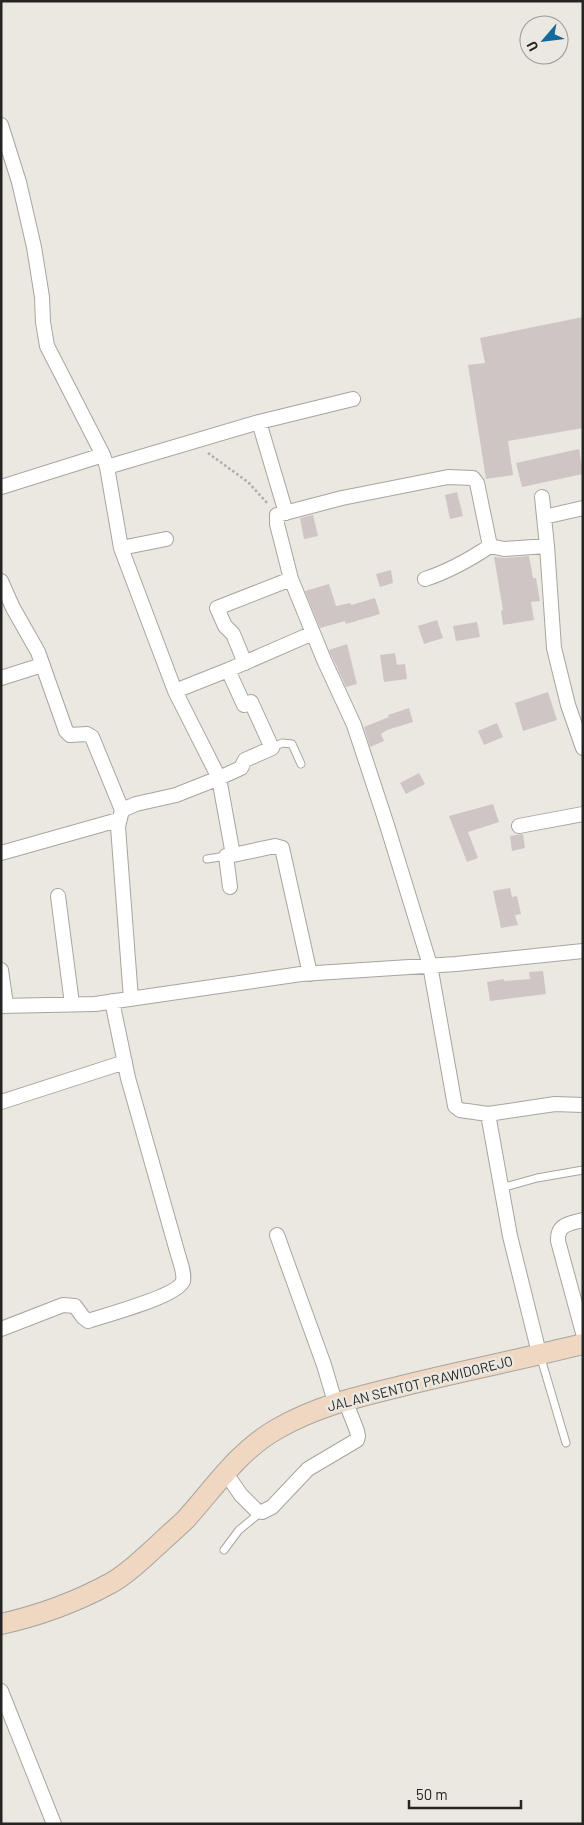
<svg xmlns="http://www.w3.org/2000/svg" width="584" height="1825" font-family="Barlow,sans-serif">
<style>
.building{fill:#cec5c4}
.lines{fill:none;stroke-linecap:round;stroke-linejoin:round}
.service-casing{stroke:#a7a59e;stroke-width:9}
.minor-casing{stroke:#a7a59e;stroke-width:16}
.secondary-casing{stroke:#a7a59e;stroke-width:22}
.path{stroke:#aeaca7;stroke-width:2.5;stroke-dasharray:2.5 2.5;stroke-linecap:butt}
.service{stroke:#fff;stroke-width:7}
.minor{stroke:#fff;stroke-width:14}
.secondary{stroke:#efd7c1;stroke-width:20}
.labels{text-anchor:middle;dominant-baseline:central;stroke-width:5;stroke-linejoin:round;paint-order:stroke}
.street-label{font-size:14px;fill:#252422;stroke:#ebe8e1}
</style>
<rect width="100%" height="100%" fill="#ebe8e1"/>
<path class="building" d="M583,317V428L508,441L513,475L486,479L468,365L485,363L480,338Z
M579,449L583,474L522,487L516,463Z
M457,492L463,516L450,519L445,495Z
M313,515L318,536L304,539L300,518Z
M529,556L533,578H536L540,601L531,602L534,620L503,625L501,611L503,610L494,557L505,558Z
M391,570L393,583L380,587L376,574Z
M329,584L336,606L350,603L351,605L375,598L380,614L346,624L345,621L320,628L305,591Z
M437,620L443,638L424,644L418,626Z
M477,622L480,637L456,641L453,626Z
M347,644L357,684L346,687L329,650Z
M395,653L397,665L405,664L407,679L384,682L380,655Z
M548,692L557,720L523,731L515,703Z
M409,708L413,722L387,730L381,734L384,741L370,747L364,727L389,717L388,715Z
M497,723L503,737L484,745L478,731Z
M419,773L425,784L406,794L400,783Z
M493,804L499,822L468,832L478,858L467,862L449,816Z
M523,834L525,848L512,851L510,836Z
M510,888L512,897L517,896L521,914L515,915L518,925L501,928L493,891Z
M543,971L546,994L490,1001L487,982L504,979V981L530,979L529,972Z"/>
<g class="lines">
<defs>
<path id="service" d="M272,748L282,743L292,744L301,764
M207,859L226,856
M501,1188L537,1178L583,1170
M540,1355L566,1443
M224,1550L239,1530L261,1512"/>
<path id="minor" d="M1,125L19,182L34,247L42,297L43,322L47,346L103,455L107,467L121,548L175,691L219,778L176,795L136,804L122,810L118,827L131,999
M259,422L286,513
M107,467L259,422L353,399
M1,487L103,455
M542,497L547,546
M544,517L583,508
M121,548L166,539
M425,579C450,571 469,560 490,546
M1,581L13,608L38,652L66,731L70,735L87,734L92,737L122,810
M245,663L233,634L225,626L217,608L291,579
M1,678L42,665
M175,691L228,670
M519,826L583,814
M1,853L118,820
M233,855L275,846L282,848L310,974
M230,887L226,856L233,855L219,778L241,768L245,760L272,748L251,702L244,705L228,670L313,633
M58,896L72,1004
M1,970L6,1005
M1,1006L95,1004L301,974L456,964L583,951
M1,1102L125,1062
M488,1114L555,1104L583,1105
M583,1220C569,1224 557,1224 558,1241L583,1333
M277,1235L324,1365L335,1402
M1,1329L63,1305L75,1306L83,1317L88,1321C106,1315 178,1296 183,1281C185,1273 179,1259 177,1251L128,1078L112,1001
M539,1353L510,1236L488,1114L460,1110L455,1106L430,965L386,822L354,725L324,660L291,579L277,524V515L342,498L448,477L473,478L477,483L490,546L504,549L547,546L554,648L568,705L583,748
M225,1472L241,1495L257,1511L262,1512L272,1507L308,1469L357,1440L358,1436L357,1431L345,1400
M1,1691L54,1824"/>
<path id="secondary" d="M1,1624C37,1616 78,1601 111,1583C129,1573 143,1558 158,1545C167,1536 177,1528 186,1519C215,1487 238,1451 277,1429C317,1406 357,1397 402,1386C462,1371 523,1359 583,1344"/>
</defs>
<use href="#service" class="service-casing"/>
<use href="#minor" class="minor-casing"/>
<use href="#secondary" class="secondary-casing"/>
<path class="path" d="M208,453L248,482L268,504"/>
<use href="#service" class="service"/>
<use href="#minor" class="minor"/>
<use href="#secondary" class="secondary"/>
</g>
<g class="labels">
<g class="street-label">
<text transform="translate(420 1383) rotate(-14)">JALAN SENTOT PRAWIDOREJO</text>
</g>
</g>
<rect width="584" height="1825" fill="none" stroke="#252422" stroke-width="5"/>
<g transform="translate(544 40) rotate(242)"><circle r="24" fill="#ebe8e1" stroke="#9c9a95"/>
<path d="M0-4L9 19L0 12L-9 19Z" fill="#136a9b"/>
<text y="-8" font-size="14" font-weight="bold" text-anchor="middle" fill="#252422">U</text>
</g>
<path d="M409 1800v8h112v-8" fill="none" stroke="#252422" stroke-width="2.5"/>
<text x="416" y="1800" font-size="15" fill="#252422" stroke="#ebe8e1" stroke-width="4" paint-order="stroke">50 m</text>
</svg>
